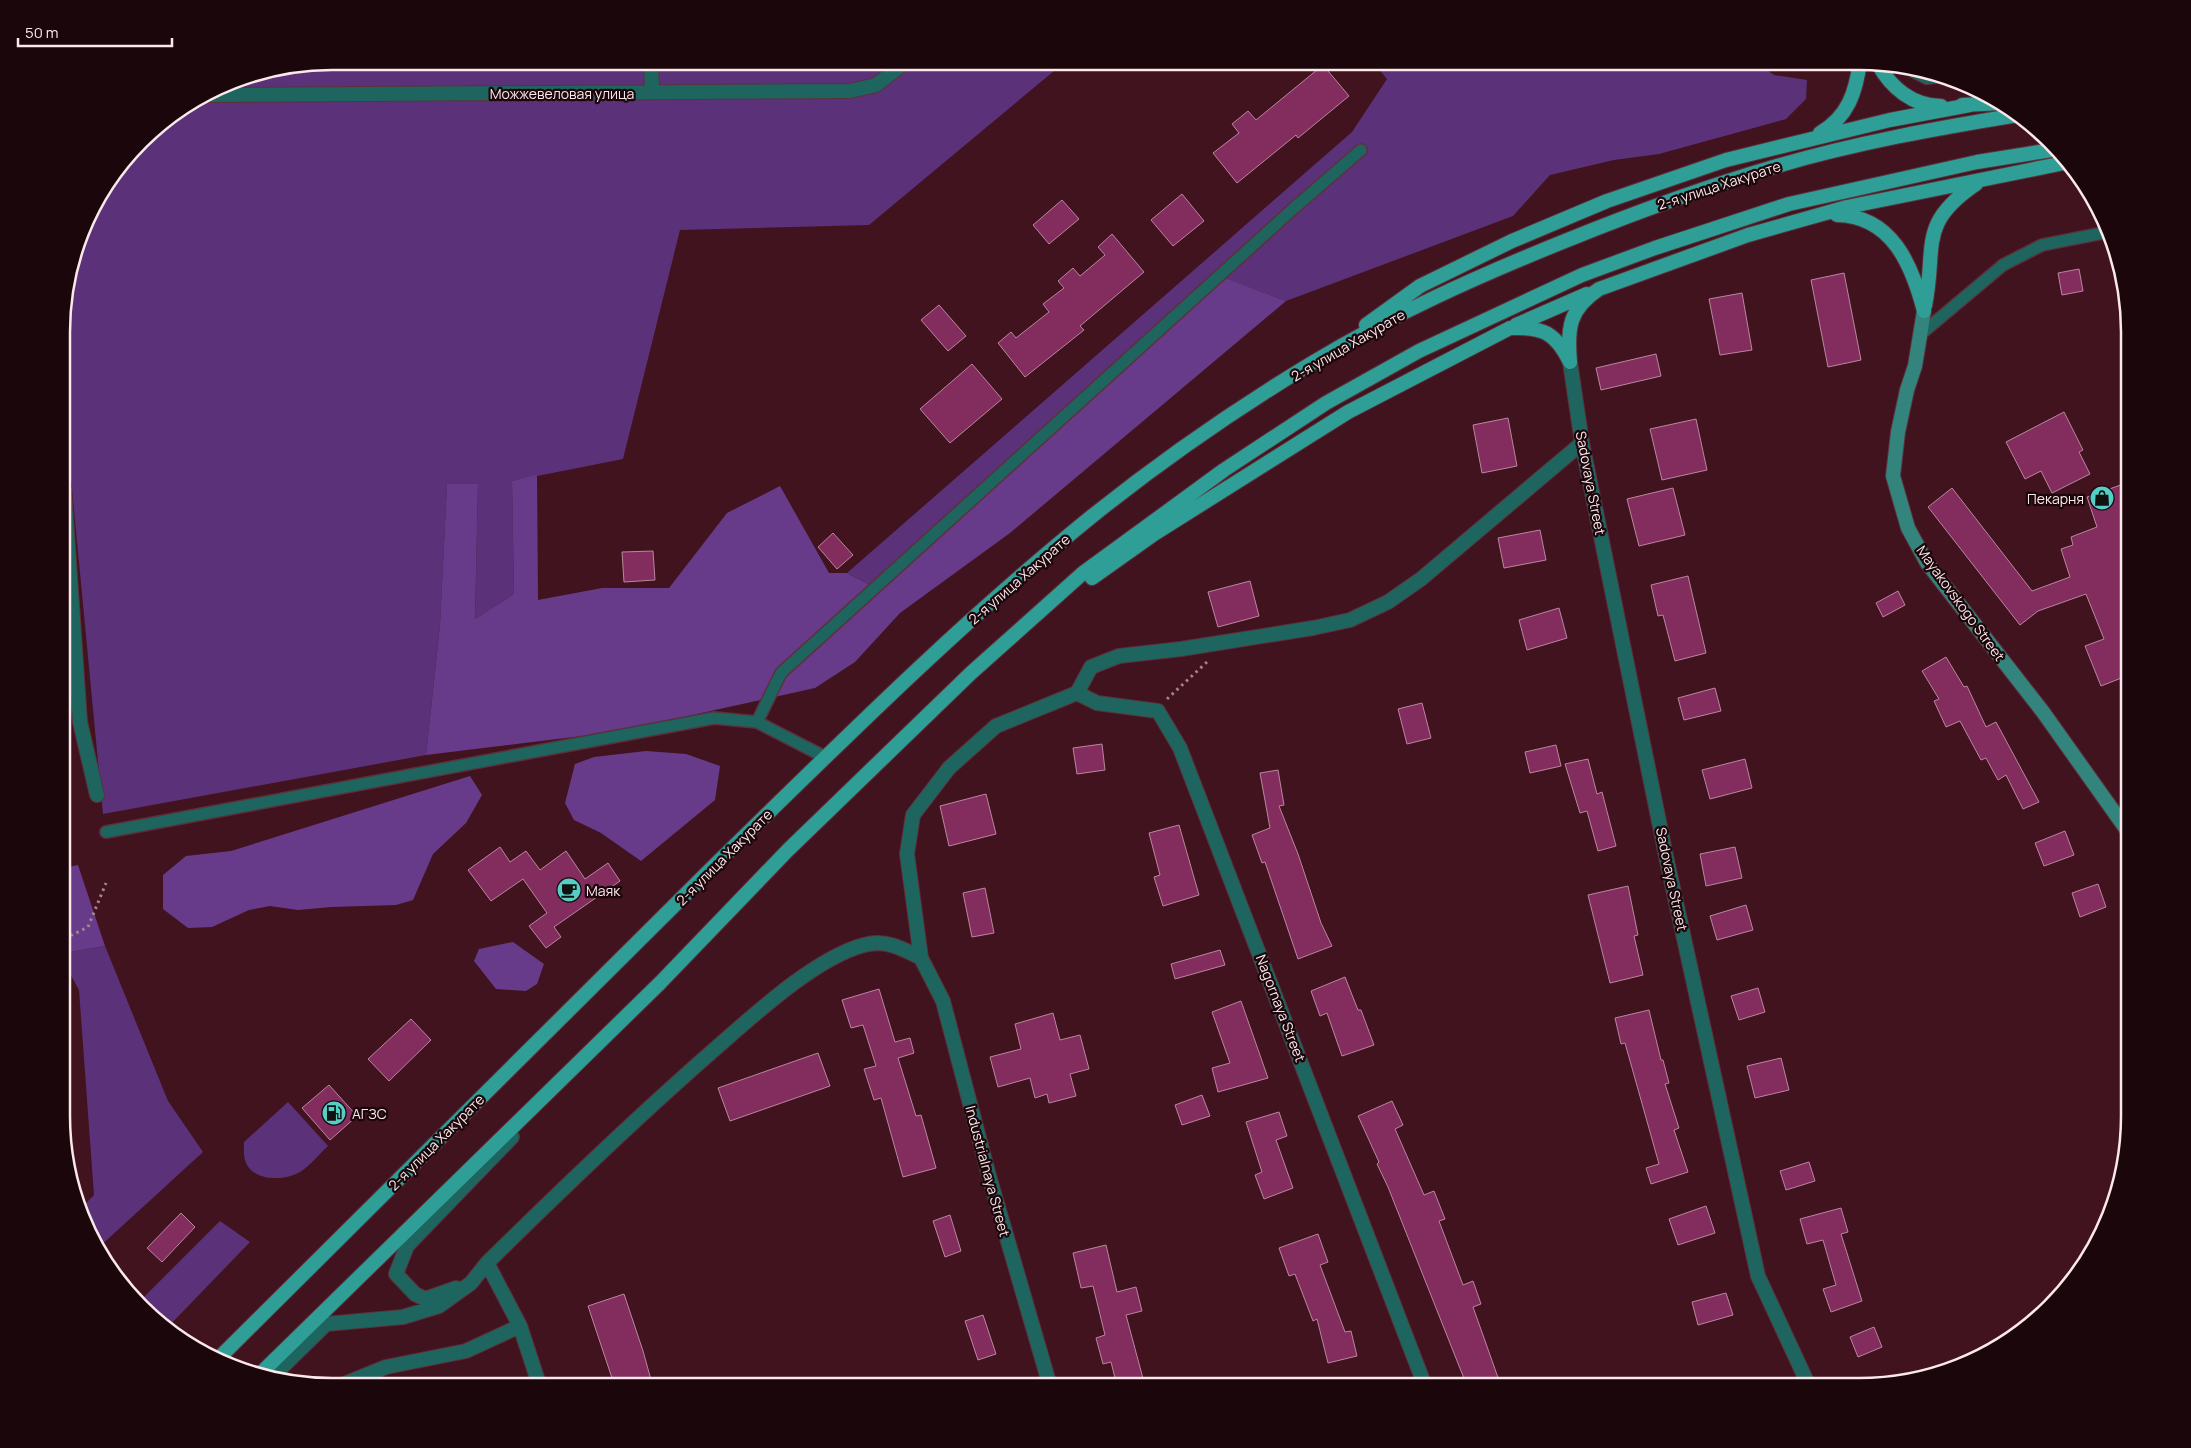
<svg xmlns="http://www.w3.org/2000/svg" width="2191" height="1448" font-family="Manrope,sans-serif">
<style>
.green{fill:#5b3279}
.forest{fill:#683b8a}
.building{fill:#832d5e;stroke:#ba869f}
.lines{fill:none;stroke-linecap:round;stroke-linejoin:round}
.service-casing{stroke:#5b313b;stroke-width:14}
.minor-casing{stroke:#5b313b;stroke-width:16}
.secondary-casing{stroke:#5b313b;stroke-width:16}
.primary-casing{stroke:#5b313b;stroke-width:16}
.path{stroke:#a4858b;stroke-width:3;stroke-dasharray:2.5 4;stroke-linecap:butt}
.service{stroke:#1e6560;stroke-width:11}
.minor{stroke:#1e6560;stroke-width:14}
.secondary{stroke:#34847e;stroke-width:14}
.primary{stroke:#2f9e96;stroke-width:14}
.labels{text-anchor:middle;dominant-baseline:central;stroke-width:4.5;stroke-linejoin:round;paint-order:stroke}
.street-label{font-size:14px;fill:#fbe8ea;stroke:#1b070b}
.poi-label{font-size:14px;fill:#fbe8ea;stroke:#1b070b;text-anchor:start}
.rim{fill:none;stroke:#fbe8ea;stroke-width:2.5}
</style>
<rect width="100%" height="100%" fill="#41131e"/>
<path class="green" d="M332,61H1066L869,225L680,230L623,459L512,481L514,594L475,619L478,485H447L440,625L426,755L103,814L64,405V297L89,212L153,129L228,82Z
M1372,61H1754L1774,75L1807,80L1806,99L1786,119L1659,154L1614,160L1550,175L1513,216L1286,301L1224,278L872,586L847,573L1352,132L1387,79Z
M105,946L168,1101L203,1152L97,1249L82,1207L94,1195L79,990L64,963V953Z
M288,1102L328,1146C319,1154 310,1166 300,1172C285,1181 256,1181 247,1165C243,1158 244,1150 244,1142Z
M220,1221L250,1242L167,1328L138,1303Z"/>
<path class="forest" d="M1225,278L1286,301L1010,533L900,613L855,662L815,688L615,732L426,755L440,625L447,484H478L475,619L514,594L512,481L537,475L538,600L602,588H669L727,513L780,486L829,573H847L872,586Z
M646,751L686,754L720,766L715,800L641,861L601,833L574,820L565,803L575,764L594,757Z
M470,776L482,795L466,823L433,854L413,900L396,905L331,907L298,910L270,906L249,910L212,927L188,928L163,909V875L186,856L231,851Z
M78,865L105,946L64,953V868Z
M513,942L544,964L537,984L526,991L496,989L474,961L479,949Z"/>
<path class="building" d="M1323,65L1349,96L1298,138L1296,135L1237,183L1213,153L1239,133L1232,124L1248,111L1256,120Z
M1182,194L1204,221L1173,246L1151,220Z
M1062,200L1079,219L1049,244L1033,225Z
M1112,234L1144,272L1080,326L1084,330L1025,377L998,343L1011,332L1016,338L1049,312L1043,304L1064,288L1058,281L1073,268L1080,276L1105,255L1098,247Z
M2079,269L2083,291L2062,295L2058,273Z
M1844,273L1861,360L1828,367L1811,280Z
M1742,293L1752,350L1720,355L1709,299Z
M939,305L966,336L948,351L921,320Z
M1656,354L1661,376L1601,390L1596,368Z
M972,364L1002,399L950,443L920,409Z
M2064,412L2083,450L2079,452L2090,474L2052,493L2041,471L2025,479L2006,442Z
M1508,418L1517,466L1482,473L1473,425Z
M1696,419L1707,470L1662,480L1650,429Z
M2129,482V675L2101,686L2085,646L2104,639L2086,594L2038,611L2020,625L1928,507L1952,488L2032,591L2070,577L2061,549L2073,545L2071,537L2097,527L2087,497Z
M1673,488L1685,535L1639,546L1627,499Z
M1540,530L1546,560L1504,568L1498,538Z
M833,533L853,555L837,569L818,547Z
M653,551L655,580L624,582L622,552Z
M1688,576L1706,653L1675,661L1663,615L1658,616L1651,585Z
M1250,581L1259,616L1218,627L1208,592Z
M1898,591L1905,605L1883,617L1876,603Z
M1559,608L1567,638L1527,650L1519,620Z
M1946,657L1964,687L1967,686L1986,727L1996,722L2039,802L2023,809L2006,775L1998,780L1986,758L1981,760L1960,721L1946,727L1934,701L1939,699L1922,671Z
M1715,688L1721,711L1684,720L1678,698Z
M1422,703L1431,738L1407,744L1398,709Z
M1102,744L1105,770L1077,774L1073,748Z
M1556,745L1561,766L1530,773L1525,752Z
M1588,759L1597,794L1602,792L1616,846L1598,851L1587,811L1580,813L1565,764Z
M1745,759L1752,788L1710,799L1702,770Z
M1278,770L1284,805L1279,806L1298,854L1321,923L1332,946L1298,959L1265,862L1262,863L1252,835L1270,828L1260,773Z
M986,794L996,834L949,846L940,806Z
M1179,825L1199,895L1163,906L1154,877L1160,875L1149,833Z
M2065,831L2074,855L2044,866L2035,843Z
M500,847L510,862L526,851L540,870L566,851L585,879L608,863L620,881L554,927L561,937L546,948L529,926L547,913L523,879L491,901L468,870Z
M1735,847L1742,878L1706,886L1700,854Z
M2098,884L2106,907L2080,917L2072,893Z
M1628,886L1638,935L1634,936L1643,975L1610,983L1588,895Z
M985,888L994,933L972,937L963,893Z
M1746,905L1753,930L1717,940L1710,916Z
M1220,950L1225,965L1175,979L1171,964Z
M1345,977L1358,1010H1361L1374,1045L1342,1056L1327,1013L1320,1016L1311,991Z
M1758,988L1765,1012L1739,1020L1731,996Z
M879,989L895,1042L910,1038L914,1053L898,1058L916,1116L921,1115L936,1168L903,1177L881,1098L874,1100L864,1069L876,1066L863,1025L851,1028L842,1000Z
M1241,1001L1268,1078L1218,1092L1212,1068L1230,1063L1212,1012Z
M1649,1010L1661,1060H1663L1669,1083L1665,1084L1679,1128L1674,1130L1688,1172L1651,1184L1646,1168L1659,1164L1625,1043L1621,1044L1615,1018Z
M1053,1013L1060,1040L1080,1035L1089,1069L1070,1074L1076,1096L1049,1103L1047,1094L1035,1098L1030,1078L998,1087L990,1057L1021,1049L1015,1024Z
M411,1019L431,1040L389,1081L368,1059Z
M818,1053L830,1086L730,1121L718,1088Z
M1781,1058L1789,1090L1755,1098L1747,1066Z
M329,1085L357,1116L330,1140L302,1108Z
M1202,1095L1210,1116L1182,1125L1175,1105Z
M1392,1101L1403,1125L1395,1129L1424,1195L1434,1191L1445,1219L1439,1221L1463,1285L1473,1281L1481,1304L1473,1307L1501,1386H1467L1388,1187L1377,1164L1379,1162L1358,1116Z
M1279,1112L1287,1136L1276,1140L1293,1188L1264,1199L1255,1175L1262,1172L1246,1122Z
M1809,1162L1815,1181L1786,1190L1780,1171Z
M1706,1206L1715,1233L1678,1245L1669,1219Z
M1841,1208L1848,1232L1841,1234L1862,1301L1831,1312L1823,1289L1836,1285L1823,1240L1807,1244L1800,1219Z
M181,1213L195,1227L162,1262L147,1248Z
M950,1215L961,1251L945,1257L933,1221Z
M1318,1234L1328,1262L1320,1265L1345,1332L1351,1331L1357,1356L1328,1363L1317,1319L1313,1321L1295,1274L1289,1276L1279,1248Z
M1106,1245L1117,1292L1136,1287L1142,1311L1126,1315L1145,1386H1117L1111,1362L1103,1364L1096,1338L1105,1335L1093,1286L1081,1288L1073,1253Z
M1726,1293L1733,1315L1698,1325L1692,1302Z
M624,1294L643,1351L653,1387H615L588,1306Z
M983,1315L996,1354L978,1360L965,1321Z
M1874,1327L1882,1347L1858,1357L1850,1337Z"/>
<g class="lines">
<defs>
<path id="service" d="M1922,333L2003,265L2042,245L2108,232
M825,757L757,722L781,673L1294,208L1361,150
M106,832L714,718L757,722"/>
<path id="minor" d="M651,61L652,92
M1913,70L1927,77L1944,75
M208,95L850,91L876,85L907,61
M1570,362L1582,443L1667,861L1758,1276L1809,1386
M64,489L80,722L97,795
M1077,693L1097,703L1158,711L1180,748L1425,1386
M921,958L943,1001L989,1176L1050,1386
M487,1263L520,1326L540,1387
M456,1288L425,1299L415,1294L396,1274L407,1246L512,1137
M272,1377L326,1324L403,1317L439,1306L471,1283L487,1263C562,1189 637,1117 716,1048C754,1015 815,958 864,945C885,939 902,948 921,958L907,854L913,815L949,768L996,726L1077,693L1091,667L1119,656L1181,649L1313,628L1350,620L1388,602L1421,579L1582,443
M337,1387L386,1367L466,1351L520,1326"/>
<path id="secondary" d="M1924,311L1915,366L1907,390L1898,432L1893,476L1908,528L1927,563L2043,712L2129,833"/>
<path id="primary" d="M1878,64C1891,88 1913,106 1941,106
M1962,105L2002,103
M1820,133C1848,117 1856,92 1860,61
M1837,215C1892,216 1912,265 1924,311
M1925,306C1937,246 1917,224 1976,184
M1366,325L1420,286L1512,241L1607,201L1726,160L1890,120L1970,105
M1516,325L1587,294
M1092,578L1154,534L1348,412L1510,328C1543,327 1555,332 1570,362C1567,328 1569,309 1599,289L1748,235L1847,207L2069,162
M218,1359C385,1193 552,1026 720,860C841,742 960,623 1091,517C1161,461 1236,409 1312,363C1393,314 1478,276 1565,241C1634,213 1705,187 1777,166C1855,143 1938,128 2018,115
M259,1375L660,983L788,850L971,673L1083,573L1224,470L1326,403L1419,351L1582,275L1655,248L1789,204L1977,162L2058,149"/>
</defs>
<use href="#service" class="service-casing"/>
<use href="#minor" class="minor-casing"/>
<use href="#secondary" class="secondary-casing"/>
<use href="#primary" class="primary-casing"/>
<path class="path" d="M1167,699L1207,662
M64,934L72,935L88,927L106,883"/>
<use href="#service" class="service"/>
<use href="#minor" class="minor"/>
<use href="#secondary" class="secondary"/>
<use href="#primary" class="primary"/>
</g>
<defs>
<symbol id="shop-disc" viewBox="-11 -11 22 22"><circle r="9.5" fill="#55cec5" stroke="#1b070b"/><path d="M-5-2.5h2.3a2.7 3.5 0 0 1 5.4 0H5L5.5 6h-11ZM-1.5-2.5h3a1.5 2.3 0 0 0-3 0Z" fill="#111"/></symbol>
<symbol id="cafe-disc" viewBox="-11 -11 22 22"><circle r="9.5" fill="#55cec5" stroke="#1b070b"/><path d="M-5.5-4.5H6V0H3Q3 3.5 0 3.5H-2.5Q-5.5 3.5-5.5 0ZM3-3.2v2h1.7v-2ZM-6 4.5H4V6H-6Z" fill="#111"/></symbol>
<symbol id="fuel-disc" viewBox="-11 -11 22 22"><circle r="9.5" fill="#55cec5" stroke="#1b070b"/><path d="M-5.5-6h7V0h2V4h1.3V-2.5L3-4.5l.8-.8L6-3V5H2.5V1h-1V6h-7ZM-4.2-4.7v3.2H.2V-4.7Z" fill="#111"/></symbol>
</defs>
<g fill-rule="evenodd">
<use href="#shop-disc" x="2088" y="484" width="28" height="28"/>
<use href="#cafe-disc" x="555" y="876" width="28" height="28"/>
<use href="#fuel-disc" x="320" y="1099" width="28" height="28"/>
</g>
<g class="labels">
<g class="street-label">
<text x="562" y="93">Можжевеловая улица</text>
<text transform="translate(1719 185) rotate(-18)">2-я улица Хакурате</text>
<text transform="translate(1348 345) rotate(-30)">2-я улица Хакурате</text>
<text transform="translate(1591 483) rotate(79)">Sadovaya Street</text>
<text transform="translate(1019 579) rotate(-41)">2-я улица Хакурате</text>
<text transform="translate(1961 603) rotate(54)">Mayakovskogo Street</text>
<text transform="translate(724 857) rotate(-45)">2-я улица Хакурате</text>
<text transform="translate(1672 879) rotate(78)">Sadovaya Street</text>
<text transform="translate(1281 1008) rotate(69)">Nagornaya Street</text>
<text transform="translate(436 1142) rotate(-45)">2-я улица Хакурате</text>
<text transform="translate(988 1171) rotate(75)">Industrialnaya Street</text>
</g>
<g class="poi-label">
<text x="2084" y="498" text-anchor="end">Пекарня</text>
<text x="586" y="890">Маяк</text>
<text x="352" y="1113">АГЗС</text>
</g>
</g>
<path d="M0 0H2191V1448H0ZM332 70H1859A262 262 0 0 1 2121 332V1116A262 262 0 0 1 1859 1378H332A262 262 0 0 1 70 1116V332A262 262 0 0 1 332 70Z" fill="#1b070b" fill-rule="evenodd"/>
<path class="rim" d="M332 70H1859A262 262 0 0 1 2121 332V1116A262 262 0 0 1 1859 1378H332A262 262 0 0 1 70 1116V332A262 262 0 0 1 332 70Z"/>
<path d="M18 38v8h154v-8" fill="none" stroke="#fbe8ea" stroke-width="2.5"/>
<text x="25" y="38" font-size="15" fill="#fbe8ea" stroke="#1b070b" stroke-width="4" paint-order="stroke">50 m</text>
</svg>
